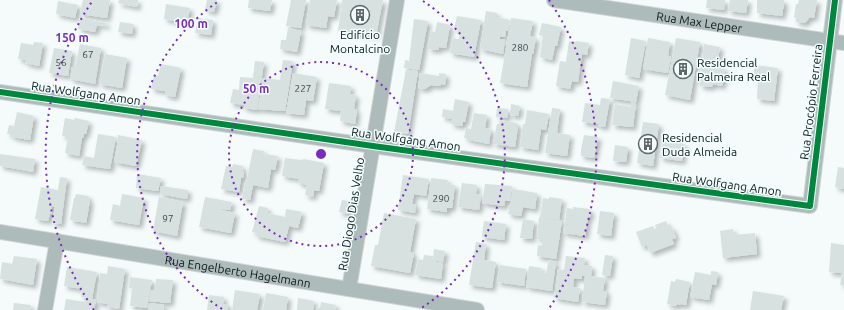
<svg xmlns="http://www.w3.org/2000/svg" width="844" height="310" font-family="Ubuntu,sans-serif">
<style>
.building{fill:#d6e1e0;filter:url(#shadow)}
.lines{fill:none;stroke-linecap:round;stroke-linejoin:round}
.street-casing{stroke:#d0d6d5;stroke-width:16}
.street{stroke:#adbbba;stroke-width:14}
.cycleway-casing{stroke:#f1fefd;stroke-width:8}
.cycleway{stroke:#00873e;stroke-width:6}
.ring{fill:none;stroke:#7b2cbf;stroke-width:2;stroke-dasharray:2 4}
.labels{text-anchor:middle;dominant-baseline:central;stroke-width:3;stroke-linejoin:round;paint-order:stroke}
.number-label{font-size:10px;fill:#3f4b4a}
.street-label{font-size:12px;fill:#0d1918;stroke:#f1fefd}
.poi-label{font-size:12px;fill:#0d1918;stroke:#f1fefd;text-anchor:start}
.centre{fill:#7b2cbf;stroke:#f1fefd;stroke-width:2}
.ring-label{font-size:12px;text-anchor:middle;font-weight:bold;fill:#7b2cbf;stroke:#f1fefd;stroke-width:3;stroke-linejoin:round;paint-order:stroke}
</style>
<defs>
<filter id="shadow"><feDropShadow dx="3.5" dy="3.5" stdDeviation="2" flood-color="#0004"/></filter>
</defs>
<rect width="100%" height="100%" fill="#f4fbfa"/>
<path class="building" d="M83,0H110L107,18L80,14Z
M119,0H138L137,7L118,3Z
M207,0H217L214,12L205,10Z
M249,0H272L270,11L248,8Z
M291,0H306L301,28L286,26Z
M310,0H337L334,17L328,16L326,28L306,25Z
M342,0H383L376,36L338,31Z
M707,0H725L724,10L706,8Z
M730,0H748L746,13L728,11Z
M757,0H784V9H783L782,16L757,13Z
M799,0H817L814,18L810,17L805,23L796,22V18L794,17L796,4H798Z
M58,1L78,5L75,18L56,14Z
M166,4L190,8L187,23L164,19Z
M486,11L497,13V17L510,20L508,31H506L505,37L500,36V39L505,40L503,54L480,49Z
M457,16L481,20L474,57L450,53L453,38L459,39L460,30L454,29Z
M80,18L107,23L106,26L97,25L95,32L78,29Z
M198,18L213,20L211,35L195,33Z
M511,18L533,21L530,36L536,38L533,54H532L527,87L500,83Z
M414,19L428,21L419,70L404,68L405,60L409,61Z
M120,22L133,24L132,34L118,32Z
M437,22L450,25L446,48L439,47V50L428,49L431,31L435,32Z
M542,23L561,27L557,46H555L552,60L540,57L543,36L539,35Z
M288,28L301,31L297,52L280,49L281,40H286Z
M631,38L646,41L639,78L625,75Z
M648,38L670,42L668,56L671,57L668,73L643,69Z
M676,38L700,42L690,100L665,95Z
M569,41L575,42L576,41L589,43L587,55L582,54L578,82L572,81L570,89L556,86L560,61L566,62Z
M34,42L43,43L39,66L25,63V60L18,59L21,43L33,45Z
M80,44L101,48L95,84L70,79L72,67H75Z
M704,44L720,47L717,66L725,69L722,86L713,84L712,87L700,86V81H697L699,70H701Z
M54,48L72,51L68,76L49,73Z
M105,54L127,58L122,88L99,84Z
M283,60L293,61L285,111L258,109L263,78L280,80Z
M255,61L264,62L257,110L244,108V105L230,103L233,89L239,90L240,77L253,78Z
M161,64L181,68L175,97L165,95V91L151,89L154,75L158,76Z
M755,65L778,68L774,101L757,99L758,78L753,77Z
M406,70L418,71L408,134L394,132Z
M293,73L317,77L313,101L306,100L304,115L286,113Z
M420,73L439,76V73L446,74L445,85L441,84L440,86L431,85L425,89L418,88Z
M613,81L639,86L636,102L610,98Z
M329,83L351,86L350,94L356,95L354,109L357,110L355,124L340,121L341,111L325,109Z
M601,98L610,99L605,127L598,126V124L582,122L585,103L600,105Z
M455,99L469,102L465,122H463L462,126L451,124L452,119L442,117L443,109L453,111Z
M631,102L636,103L633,127L612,125L615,104L631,107Z
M511,104L520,106L518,116L510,115Z
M497,108L508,109L507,118L496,117Z
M552,108L560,109L557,133L570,135L567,156L545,153Z
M527,110L549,114L546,130L541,129L538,150L520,147L523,124H525Z
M17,112L34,116L30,140L12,137L13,135L7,134L9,125L14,126Z
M474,113L487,115L485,128L491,129L489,144L469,140V139L464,138L466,128L471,129Z
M65,118L74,120L75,118L89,121L86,134H84L83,138H82L79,156L65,153L68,137L62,136Z
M500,120L517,123V127H518L515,147L493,144L497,124H499Z
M643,122L659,124L653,166L637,163Z
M98,134L116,137L110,169L82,165L84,156L94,158Z
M118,135L142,140L136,166L114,162L118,140H117Z
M584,135L598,137L594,158L581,156V150Z
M667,135L678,138V143L685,144L682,161L660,158L664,136H667Z
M615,145L628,147L626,162L613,161Z
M253,149L264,151L263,157H264L265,154L278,156L275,170L271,169L268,188L253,185L250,200L242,199L245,183L246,184Z
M0,154L35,159L33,172L0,166Z
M285,158L301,160L304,159L324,163L319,191L314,190L313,197L305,195L307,185L298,183L299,179L282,176Z
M233,164L243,166L242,171H244L243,178H241L239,192L221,189L226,166L232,167Z
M838,167L844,168V189L835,187Z
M137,174L161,178L158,191L136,188Z
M403,175L429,179L426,196L414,194L412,204H416L415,213L398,210Z
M60,177L67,178L61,224L52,223L55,207L51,206L52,214H50L48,221L35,219L41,187L58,190Z
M431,178L448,180L447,184L455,185L452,208H447V212L427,209Z
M462,183L477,185L476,194L481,195L479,210L458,207Z
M485,184L512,186L510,201H505L504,206L482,203Z
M161,186L188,190L187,199L160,194Z
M513,189L537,193L535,209L523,207L521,216L508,214Z
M76,194L89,196L88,200L90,201L86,223L70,220L74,198H75Z
M122,194L144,198L139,225L110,220L113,204L120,206Z
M159,197L183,202L177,236L153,231Z
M205,197L232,202L230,210L222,209V210L235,213L231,233L199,227Z
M549,197L562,199L559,220L540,217L543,198L549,199Z
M342,200L350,201L348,214L339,212Z
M259,206L268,208L267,213L285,217L286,209L302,212L298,228L289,226L285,242L256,236L257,233L252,232Z
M573,207L589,209V210H591L590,217H588L585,236L563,233L567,208L573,209Z
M600,211L614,213L611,236L597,234Z
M384,213L416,219L410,252L414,253L410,273L371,266L375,245H378Z
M539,217L562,221L556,259L537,256L538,245L542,246L543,240L537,239Z
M523,219L534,221L532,239L520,238Z
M484,221L506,224L504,240L482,237Z
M666,221L669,228L672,227L676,238L672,239L674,244L650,253L647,245L642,247L636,232L653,226L654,229L656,228L655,225Z
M733,229L734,235L755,233L757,254L723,258L720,231Z
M476,242L486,244L484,260L496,262L492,288L469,285Z
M831,243L844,245V285H840L842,273L829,272Z
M434,249L445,251L443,262L433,260Z
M424,255L433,256L432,263V261L443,263L441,279L415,275L418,259L423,260Z
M605,255L613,256L610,276L602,275Z
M14,256L37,259L33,285L0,279L2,262L12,264Z
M566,256L585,258L584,265L592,266L591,276L605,278L603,291H607L605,305L582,302L585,276H582V279L574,278L573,287L580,288L578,302L554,298L558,269L564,270Z
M549,260L556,262L552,291L526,287L529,266L542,268L541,272L546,273Z
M500,265L526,269L524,286L497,282Z
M108,266L125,269L119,309L107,307L108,304L97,302L100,273L107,274Z
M67,267L97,272L92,299H96L94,310H64L66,299L85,302L86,298L81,297L82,289L64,286Z
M711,271L718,272L716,285L712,284L709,300L690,297L695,272L711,275Z
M130,277L152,280L147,308L130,306L132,288H129Z
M156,279L173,280L170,303L149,301L151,290H155Z
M676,279L690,282L686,305L680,304V305L677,304L676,306L667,304L671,281L675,282Z
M235,290L260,294L257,310H232Z
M753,291L784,296L781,310H750Z
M266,293L288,297L286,310H263Z
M209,295L224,297L223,304H228L227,310H207Z
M298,298L314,301L313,310H297Z
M321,302L336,305L335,310H316V307L320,308Z
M14,303L31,305L30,310H13Z
M149,303L164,305V310H148Z"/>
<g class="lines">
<defs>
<g id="street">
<path id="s1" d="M554,0L844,43"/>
<path d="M0,92L373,146L810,206L835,0"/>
<path id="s2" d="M0,232L477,310"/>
<path d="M349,289L397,0"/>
<path d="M45,310L57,241"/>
</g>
</defs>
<use href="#street" class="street-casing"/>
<use href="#street" class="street"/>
<defs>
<path id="cycleway" d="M0,92L373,146L810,206L835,0"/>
</defs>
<use href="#cycleway" class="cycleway-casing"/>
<use href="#cycleway" class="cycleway"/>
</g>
<g class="ring">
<circle cx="321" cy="154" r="92"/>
<path d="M222 309A184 184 0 0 1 219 1M423 1A184 184 0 0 1 420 309"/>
<path d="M94 310A275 275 0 0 1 93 0M549 0A275 275 0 0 1 548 310"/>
</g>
<defs>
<symbol id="building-ring" viewBox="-11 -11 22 22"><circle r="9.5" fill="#f1fefd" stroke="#5e6867" stroke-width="1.5"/><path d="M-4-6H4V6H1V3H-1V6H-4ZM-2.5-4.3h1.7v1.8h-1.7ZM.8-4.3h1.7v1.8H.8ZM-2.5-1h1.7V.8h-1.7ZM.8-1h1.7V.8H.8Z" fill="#5e6867"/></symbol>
</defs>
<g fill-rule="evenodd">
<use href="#building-ring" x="349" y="4" width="22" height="22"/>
<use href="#building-ring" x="672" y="58" width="22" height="22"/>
<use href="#building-ring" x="637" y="133" width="22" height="22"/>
</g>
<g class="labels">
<g class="number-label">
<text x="520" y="47">280</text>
<text x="88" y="54">67</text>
<text x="61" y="62">56</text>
<text x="303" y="88">227</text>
<text x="441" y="198">290</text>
<text x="168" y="218">97</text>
</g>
<g class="street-label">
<text stroke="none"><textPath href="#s1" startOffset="147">Rua Max Lepper</textPath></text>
<text transform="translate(86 93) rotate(8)">Rua Wolfgang Amon</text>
<text transform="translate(811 102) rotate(-83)">Rua Procópio Ferreira</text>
<text transform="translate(406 139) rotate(8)">Rua Wolfgang Amon</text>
<text transform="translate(727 184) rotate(8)">Rua Wolfgang Amon</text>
<text transform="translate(351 214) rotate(-81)">Rua Diogo Dias Velho</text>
<text stroke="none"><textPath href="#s2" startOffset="241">Rua Engelberto Hagelmann</textPath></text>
</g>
<g class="poi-label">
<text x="360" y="34" text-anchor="middle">Edifício<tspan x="360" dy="14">Montalcino</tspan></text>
<text x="697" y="62">Residencial<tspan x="697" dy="14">Palmeira Real</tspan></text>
<text x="662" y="137">Residencial<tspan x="662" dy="14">Duda Almeida</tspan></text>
</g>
</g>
<circle cx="321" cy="154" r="6" class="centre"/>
<g class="ring-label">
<text x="191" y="28">100 m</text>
<text x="72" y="42">150 m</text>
<text x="256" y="93">50 m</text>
</g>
</svg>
